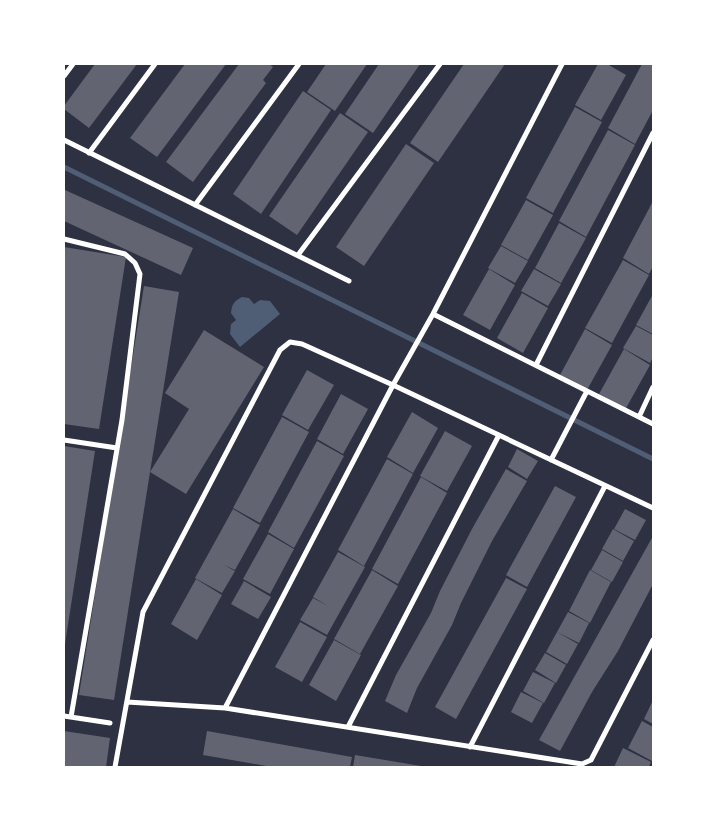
<svg xmlns="http://www.w3.org/2000/svg" width="717" height="831" font-family="Inter,sans-serif">
<style>
.water{fill:#4f5d75}
.lines{fill:none;stroke-linecap:round;stroke-linejoin:round}
.stream{stroke:#4f5d75;stroke-width:5}
.building{fill:#626471}
.minor{stroke:#fff;stroke-width:5}
</style>
<rect width="100%" height="100%" fill="#2d3142"/>
<path class="water" d="M242,297L249,298L254,304L260,300L270,301L280,314L240,347L230,334L231,324L236,320L231,313C232,304 234,301 242,297Z"/>
<g class="lines">
<path class="stream" d="M64,167L653,459"/>
</g>
<path class="building" d="M95,64H137L89,128L64,109V106Z
M185,64H226L157,157L130,138Z
M239,64H269L273,67L263,80L266,83L193,182L166,162Z
M326,64H367L335,111L307,92Z
M379,64H420L373,133L345,114Z
M464,64H505L438,162L410,143Z
M598,64H607L626,75L601,120L575,105Z
M642,64L653,65V110L635,144L608,128Z
M303,91L331,110L261,214L233,194Z
M575,107L602,122L553,213L526,198Z
M340,113L368,132L297,235L269,216Z
M608,130L635,145L586,237L559,221Z
M406,144L434,163L364,266L336,247Z
M65,190L193,248L181,275L64,221V193Z
M526,200L553,215L528,260L501,245Z
M653,201V266L649,274L623,258Z
M559,223L586,238L561,283L535,268Z
M501,246L528,261L515,283L488,268Z
M64,247L126,257L99,429L64,424Z
M623,260L649,275L612,343L585,328L598,305L617,316L598,305Z
M489,269L515,285L490,330L463,315Z
M534,269L561,284L548,306L521,291Z
M144,286L179,292L150,472L189,409L165,393L204,330L264,367L186,494L150,472L114,700L79,695Z
M522,293L548,308L523,353L497,338Z
M653,294V334L636,325Z
M636,326L653,335V357L650,363L623,348Z
M585,329L612,345L587,390L560,375Z
M624,349L650,365L625,410L599,394Z
M307,370L334,385L308,430L282,415Z
M341,394L368,409L343,454L317,439Z
M412,412L438,428L413,473L387,457Z
M282,417L309,432L260,523L233,508Z
M445,431L472,446L447,491L420,476Z
M317,441L344,456L294,548L268,532Z
M64,446L95,451L65,644H64Z
M517,449L538,461L527,479L508,467Z
M387,459L413,474L364,566L338,550Z
M506,469L527,481L492,541L461,603L452,625L417,688L407,713L385,701L396,675L431,613L440,591L472,529Z
M421,477L447,493L398,584L372,569Z
M555,486L576,497L527,587L506,575Z
M233,509L260,525L235,570L224,565L235,571L222,593L195,578Z
M625,509L646,520L635,540L614,529Z
M613,529L634,541L623,561L602,549Z
M268,534L294,549L270,594L243,579Z
M653,536V584L618,651L592,692L560,751L539,740Z
M602,550L623,562L612,582L591,570Z
M338,552L365,567L327,635L300,620L313,598L328,606L313,597Z
M372,570L398,586L360,654L334,639Z
M590,570L611,582L590,623L569,611Z
M506,578L527,589L456,719L435,707Z
M196,579L222,595L197,640L171,624Z
M244,581L271,597L258,619L231,604Z
M568,612L589,623L579,643L557,632Z
M300,622L327,637L302,682L275,667Z
M557,632L578,644L567,664L546,652Z
M334,640L361,655L336,701L309,685Z
M545,653L566,665L556,683L535,670Z
M533,672L555,683L544,703L523,691Z
M521,692L543,703L532,723L511,712Z
M653,700V724L644,719Z
M642,721L653,727V758L652,761L628,748Z
M64,731L110,738L106,767H64Z
M207,731L352,757L350,767H272L203,755Z
M623,748L651,762L649,767H614Z
M355,755L421,766L420,767H353Z"/>
<g class="lines">
<path class="minor" d="M64,76L73,64
M64,140L349,281
M89,153L155,64
M195,205L299,64
M64,239L125,254L135,263L140,274L122,420L71,717
M298,255L440,64
M433,314L653,424
M536,365L653,133
M639,417L653,387
M64,440L117,448
M551,460L587,391
M127,702L225,708L582,764L591,760L653,640
M225,708L393,385L433,314L562,64
M64,716L110,723
M348,727L499,435
M470,747L605,486
M115,767L143,612L280,350L290,342L302,344L393,385L653,508"/>
</g>
<rect width="717" height="831" fill="none" stroke="#ffffff" stroke-width="130"/>
</svg>
